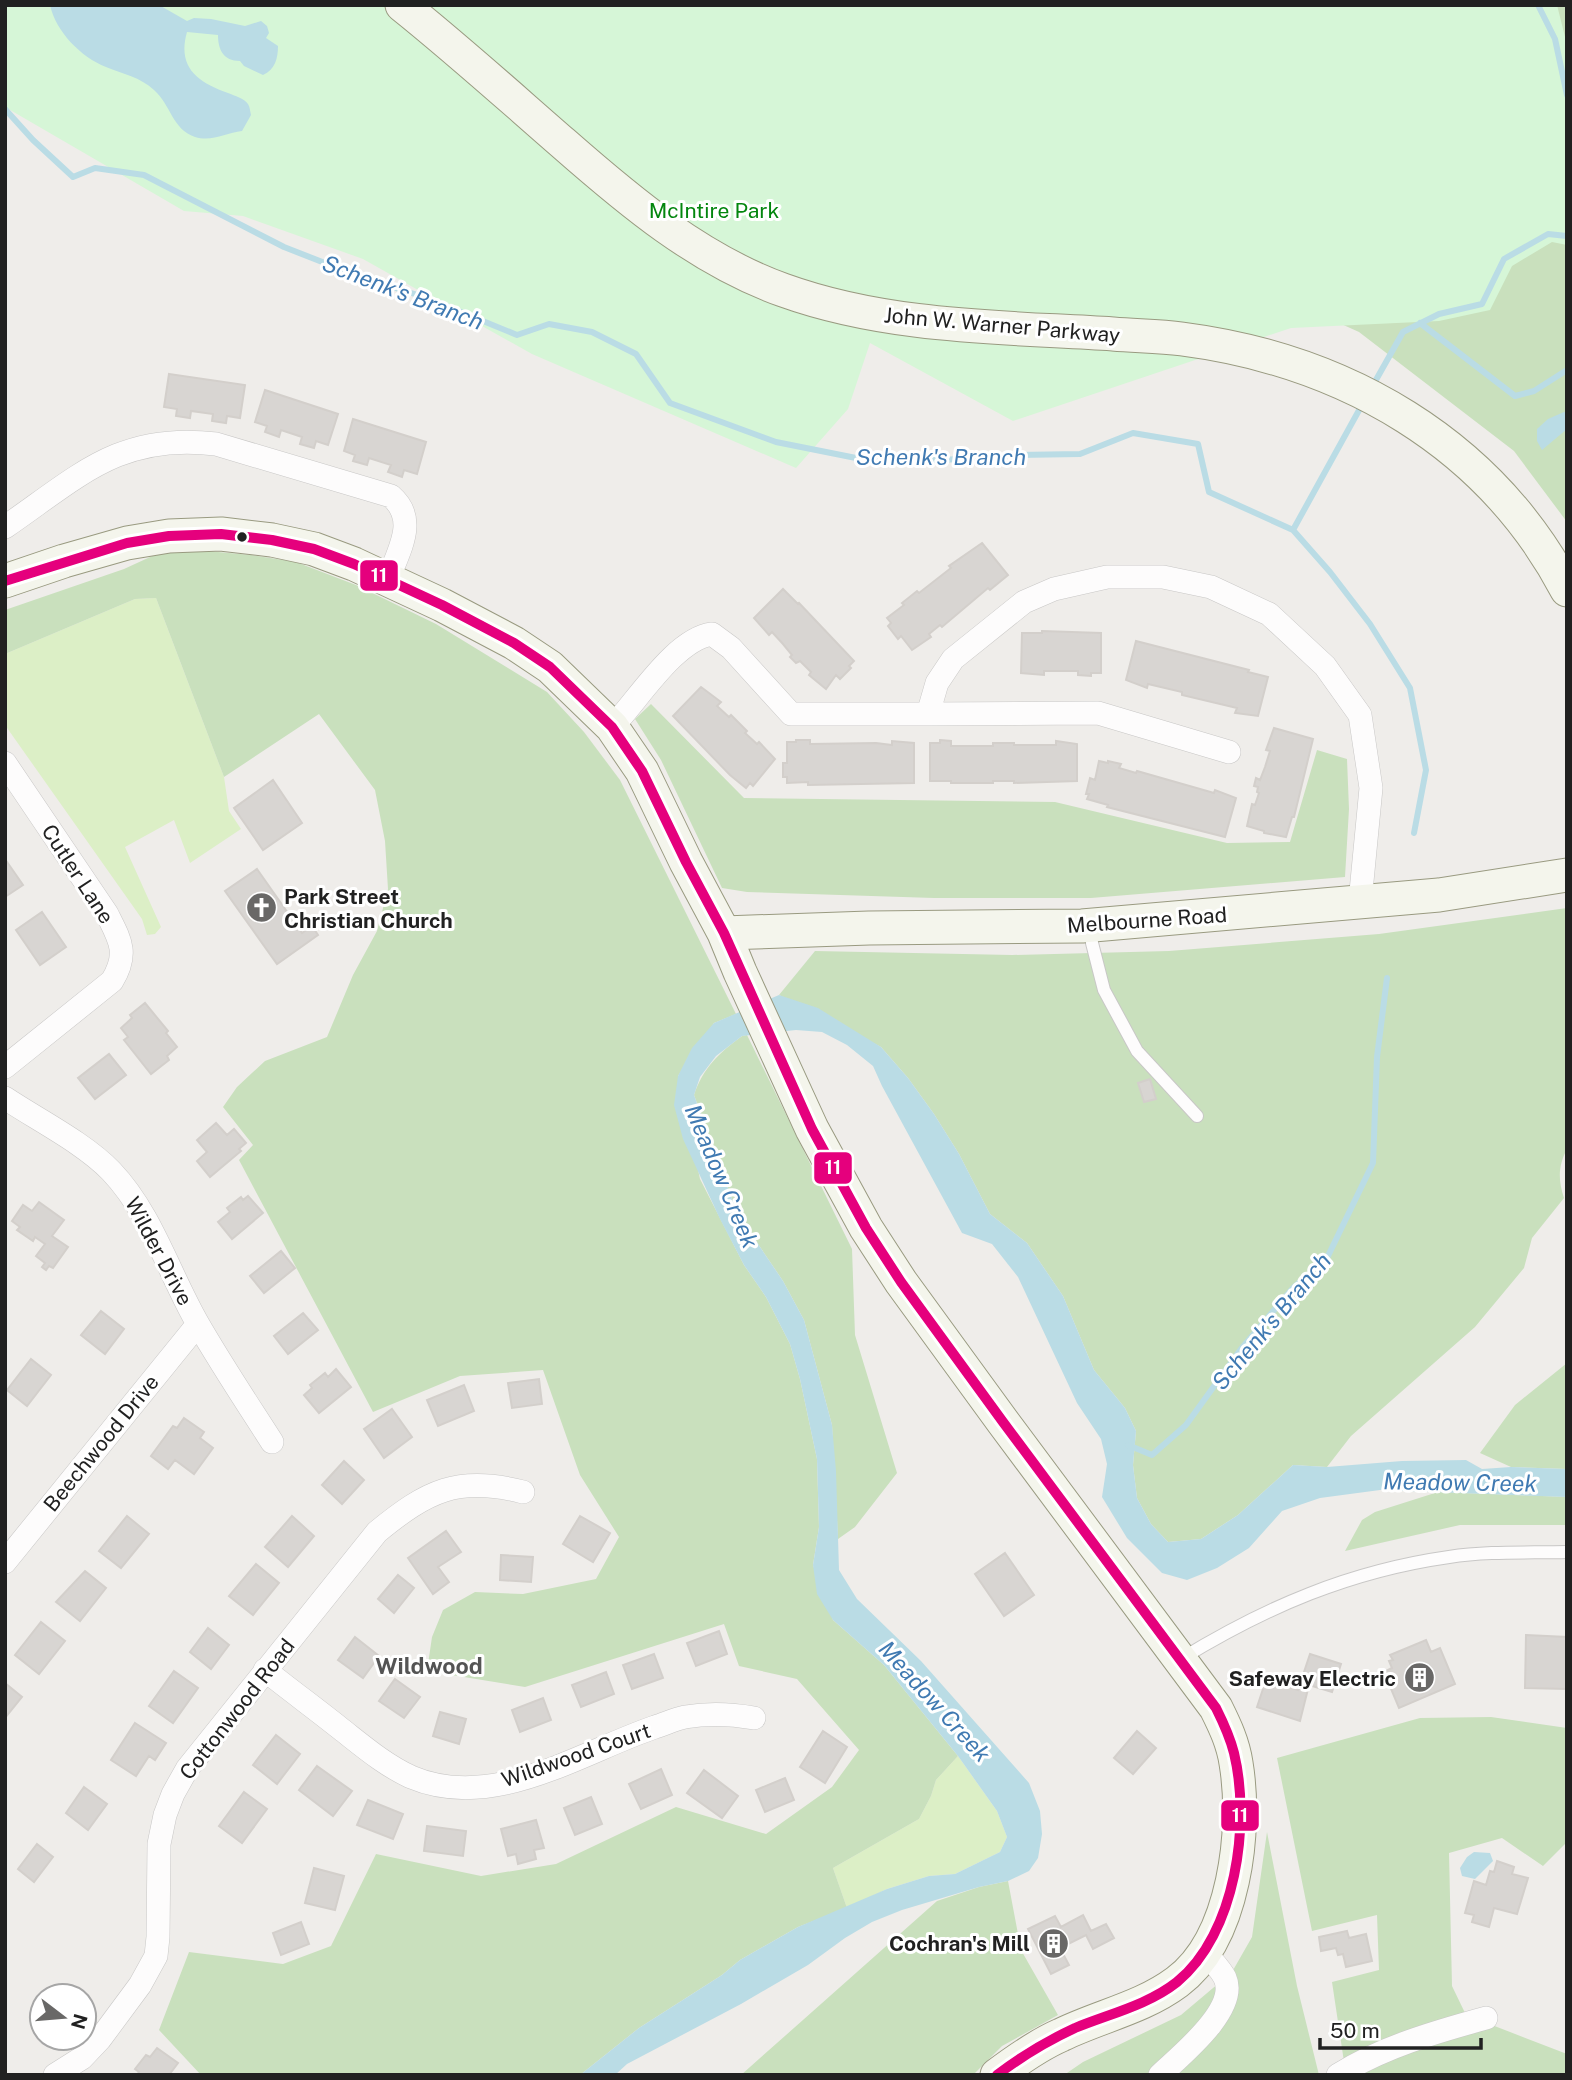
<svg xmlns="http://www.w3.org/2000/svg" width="1572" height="2080" font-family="'Public Sans',sans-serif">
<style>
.grass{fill:#dcefc6}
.forest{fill:#c9e0bd}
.park{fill:#d6f6d7}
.water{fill:#badce5}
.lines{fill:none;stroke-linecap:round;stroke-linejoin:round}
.stream{stroke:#badce5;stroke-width:6}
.building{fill:#d8d5d2;stroke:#d3cfcb;stroke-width:2}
.lane-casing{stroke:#c8c7c6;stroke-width:14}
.street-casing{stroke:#c8c7c6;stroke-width:24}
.secondary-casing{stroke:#999a80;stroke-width:35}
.lane{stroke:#fdfcfc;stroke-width:12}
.street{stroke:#fdfcfc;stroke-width:23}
.secondary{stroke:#f4f5ec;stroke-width:33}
.bus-1-casing{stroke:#fff;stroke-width:16}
.bus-1{stroke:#e5007d;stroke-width:10}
.bus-dot{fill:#212121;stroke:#fff;stroke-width:2.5}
.labels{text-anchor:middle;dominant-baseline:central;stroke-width:6;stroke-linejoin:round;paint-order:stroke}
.park-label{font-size:21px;fill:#03860e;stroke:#fff}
.street-label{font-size:21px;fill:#212121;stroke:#fff}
.poi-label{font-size:21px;font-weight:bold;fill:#212121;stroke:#fff;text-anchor:end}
.water-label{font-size:23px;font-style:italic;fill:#407ab2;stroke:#fff}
.neighbourhood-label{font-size:23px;font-weight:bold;fill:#545454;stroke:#fff}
.line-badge{stroke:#fff;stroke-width:2.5}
.badge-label{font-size:19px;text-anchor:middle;font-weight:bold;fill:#fff}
</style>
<rect width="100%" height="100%" fill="#efedea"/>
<path class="grass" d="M156,598L224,777L229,811L241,829L190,863L174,820L125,847L161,927L155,934L147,935L142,919L5,725V654L135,599Z
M958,1756L997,1811L1007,1837L1000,1852L955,1874L929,1876L887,1889L847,1908L833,1868L919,1819L931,1796L936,1780Z"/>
<path class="forest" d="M1473,5H1567V522L1514,451L1359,332L1172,248Z
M207,551L251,555L296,562L356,585L436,624L547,692L584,732L620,780L736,1014L714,1023L678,1076L700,1179L744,1265L766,1297L790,1344L800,1379L817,1459L819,1527L813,1565L833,1620L884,1665L958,1756L936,1780L931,1796L919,1819L833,1868L847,1908L798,1927L740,1960L722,1975L639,2028L580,2075H201L159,2030L189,1952L283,1964L331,1946L376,1854L481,1876L556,1864L676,1807L766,1834L832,1787L859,1750L797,1679L739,1666L724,1624L525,1687L427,1671L432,1637L443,1610L475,1592L523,1594L596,1579L619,1537L580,1475L543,1370L460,1376L373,1412L239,1160L253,1145L223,1107L237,1087L265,1061L327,1037L353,975L377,931L388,889L385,841L375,790L319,714L224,777L156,598L135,599L5,654V610L124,569L161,552Z
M651,704L744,798L1055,802L1227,843L1290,842L1317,750L1347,759L1349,809L1345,877L1091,898H934L747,892L722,888L661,760L635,719Z
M1567,908V1149C1558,1166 1558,1180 1564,1198L1532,1238L1524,1268L1475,1327L1351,1436L1327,1467L1293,1465L1238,1515L1201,1539L1168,1542L1151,1524L1137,1498L1133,1465L1136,1431L1125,1408L1094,1370L1063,1296L1027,1243L990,1214L959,1154L934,1114L908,1078L881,1047L779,995L815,951L1012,955L1169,951L1379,934Z
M747,1035L852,1249L855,1335L897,1473L855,1527L838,1539L832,1425L804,1320L783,1281L756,1241L733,1202L694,1095C703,1068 719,1053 742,1036Z
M1567,1363V1469L1511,1467L1480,1453L1515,1405Z
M1438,1492L1567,1497V1525H1460L1345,1551L1362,1520L1375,1512Z
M1491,1717L1567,1728V1842L1543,1866L1502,1838L1449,1853L1452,1986L1466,2015L1567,2054V2075H1346L1332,1982L1379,1970L1377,1915L1312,1931L1277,1758L1420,1718Z
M1267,1832L1297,1986L1319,2075H1064L1083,2062L1181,2015L1232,1972L1252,1937Z
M1008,1881L1021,1950L1058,2015L1002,2046L973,2075H741L937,1901L979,1887Z"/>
<path class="park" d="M5,5H1557L1567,45V245L1552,242L1512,266L1490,310L1439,321L1291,328L1013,421L870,343L848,409L796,468L532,354L363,259L243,216L184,211L5,107Z"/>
<path class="water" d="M50,5H159L187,21L194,18L211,19L245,26L261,21L267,26L269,33L266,38L278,46C278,58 275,70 263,75L244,66L240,61C223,61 218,49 218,35L187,32C177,67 197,82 228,93C235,96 244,98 248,104C250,107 250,111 251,115L242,131C226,133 212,142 195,137C172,129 171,105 154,90C140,77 123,74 106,67C81,57 56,32 50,5Z
M1564,412L1567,413V429L1542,450L1537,441V429L1548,419Z
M779,995L818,1008L881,1047L908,1078L934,1114L959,1154L990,1214L1027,1243L1063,1296L1094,1370L1125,1408L1136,1431L1133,1465L1137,1498L1151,1524L1168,1542L1201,1539L1238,1515L1293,1465L1327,1467L1402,1461L1466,1460L1482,1469L1511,1467L1567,1469V1497L1380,1490L1320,1498L1282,1511L1249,1548L1217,1568L1187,1580L1162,1573L1127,1538L1102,1497L1107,1464L1101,1439L1077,1403L1018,1277L992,1244L962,1233L882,1086L873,1066L847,1045L822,1032L796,1030L742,1036L716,1056L700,1077L694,1095L733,1202L756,1241L783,1281L804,1320L832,1425L836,1471L839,1570L857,1599L921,1661L1029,1783L1040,1811L1042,1834L1038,1858L1029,1871L1008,1881L979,1887L902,1910L872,1922L845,1938L808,1965L741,2004L627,2064L615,2075H580L639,2028L722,1975L740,1960L798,1927L887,1889L929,1876L955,1874L1000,1852L1007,1837L997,1811L958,1756L884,1665L833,1620L817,1594L813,1565L819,1527L817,1459L800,1379L790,1344L766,1297L744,1265L720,1219L683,1139L674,1105L678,1076L692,1048L714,1023Z
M1474,1852L1490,1853L1493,1861L1475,1879L1462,1876L1460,1868L1467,1857Z"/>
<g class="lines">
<path class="stream" d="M1538,5L1555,39L1567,95
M5,109L33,140L73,177L95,168L144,175L284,247L358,276L427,298L517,335L549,324L592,332L636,354L670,403L776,442L861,459L943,460L1017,455L1080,454L1133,433L1198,444L1209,492L1293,530L1330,572L1370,624L1410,688L1426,770L1414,833
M1420,323L1515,396L1534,391L1567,370
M1372,387L1403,332L1439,314L1482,304L1504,259L1548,234L1567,236
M1293,530L1363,403
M1128,1445L1152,1455L1186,1425L1241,1349L1293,1288L1327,1258L1373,1163L1377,1057L1387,978"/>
</g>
<path class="building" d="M169,374L245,385L240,418L227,416L226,423L212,421L213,414L191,411L190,418L176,416L177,409L164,407Z
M265,390L338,414L328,445L316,441L314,448L300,444L302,437L281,430L279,437L265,432L267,426L255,422Z
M353,419L426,442L417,474L404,470L402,477L388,472L391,465L369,458L367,465L353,461L355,455L344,451Z
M982,543L1008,575L990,590L988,588L942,627L940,625L929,634L931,637L912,650L901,636L898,639L888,626L891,623L887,618L904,605L902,603L917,591L919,593L951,568L949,566Z
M783,589L798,604L799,603L854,661L849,666L851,668L840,679L836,675L826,689L809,675L811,672L800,661L796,663L790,657L792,655L783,644L772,632L769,635L754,618Z
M1042,631L1101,633V673H1091V676L1078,675V671H1044V675L1021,673L1022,633H1042Z
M1136,641L1249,670L1248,672L1268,677L1258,716L1235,713L1237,708L1182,695V692L1148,684L1147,688L1126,680Z
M701,687L721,702L717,706L729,717L731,715L747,731L745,733L757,744L759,742L775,759L753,786L750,783L746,788L730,775L673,716Z
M1274,728L1313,739L1294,817H1292L1286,837L1264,833V831L1247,826L1252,804L1255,805L1259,793L1257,792L1258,787L1254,786L1256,778L1260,780L1265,767L1270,751L1266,750Z
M796,740H810V744L876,743L892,745V741L914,743V783L808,785V782L787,783V777H783V763H787V742H796Z
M940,740L951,741V746H993V743H1014V745H1056V741L1077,744V781L1014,783V781H993V783H951V781H930V743H940Z
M1099,761L1108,763V761L1121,764L1119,768L1136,773L1137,771L1214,793L1215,790L1236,798L1225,837L1107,807L1108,805L1087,799L1089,794H1086L1090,778L1095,780Z
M273,780L302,823L263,850L234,808Z
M5,859L23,885L5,897Z
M257,869L302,933L312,926L318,935L277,964L225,891Z
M42,912L66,947L40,965L16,930Z
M145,1003L168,1031L166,1033L177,1047L167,1056L169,1060L151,1074L124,1040L128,1037L121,1028L132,1018L130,1015Z
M109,1054L126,1075L95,1099L78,1078Z
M1150,1079L1156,1099L1144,1102L1138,1083Z
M216,1123L227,1135L234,1129L246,1143L239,1149L241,1151L210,1177L197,1161L207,1152L197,1140Z
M248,1196L263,1213L232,1239L218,1222L230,1212L227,1208L241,1197L243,1200Z
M39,1202L64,1220L52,1236L68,1247L53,1268L49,1266L46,1270L42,1267L45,1263L36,1256L45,1244L35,1237L33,1241L17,1230L20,1227L12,1221L23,1205L32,1211Z
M281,1251L295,1268L264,1293L250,1276Z
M101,1311L124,1329L105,1354L81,1335Z
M303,1313L318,1330L288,1354L274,1336Z
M31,1359L51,1375L27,1406L7,1390Z
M336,1369L351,1387L319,1413L304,1395L312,1388L310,1385L325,1373L328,1377Z
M539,1379L542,1404L512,1408L508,1383Z
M464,1385L474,1411L438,1426L427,1400Z
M392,1409L412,1437L384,1458L364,1429Z
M184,1418L204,1432L200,1438L213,1448L194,1474L175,1460L168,1469L151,1456L173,1426L177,1428Z
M344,1461L364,1480L342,1504L322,1485Z
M127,1516L149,1534L121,1568L99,1551Z
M292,1516L314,1536L288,1567L265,1547Z
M580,1516L610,1533L593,1562L563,1544Z
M446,1531L461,1552L438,1567L449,1582L433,1594L408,1558Z
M1005,1553L1034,1595L1004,1616L975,1574Z
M501,1555L533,1557L531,1582L500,1580Z
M256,1564L279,1583L253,1615L229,1596Z
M85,1571L106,1588L80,1621L56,1602Z
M398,1575L414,1588L394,1613L378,1599Z
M41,1622L65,1641L39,1674L15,1655Z
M208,1628L229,1645L211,1669L190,1652Z
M719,1631L727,1654L696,1666L687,1643Z
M1526,1635L1567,1637V1689L1525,1688Z
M355,1637L379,1656L363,1678L338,1660Z
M1426,1640L1431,1652L1440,1648L1455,1684L1399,1708L1384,1672L1392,1668L1389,1661L1393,1660L1390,1655Z
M654,1654L663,1678L632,1689L623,1665Z
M1310,1654L1341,1664L1332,1692L1309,1685L1300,1721L1257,1707L1267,1677L1277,1680L1276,1683L1298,1690Z
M174,1671L198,1688L173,1723L149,1706Z
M606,1672L614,1694L581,1707L572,1685Z
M395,1679L420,1697L404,1718L379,1701Z
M5,1683L22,1697L5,1718Z
M543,1698L551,1720L520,1732L512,1710Z
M440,1712L466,1719L459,1744L433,1736Z
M135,1723L166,1743L155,1760L149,1756L136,1776L111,1760Z
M823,1731L847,1747L825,1783L800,1767Z
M1137,1731L1156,1748L1133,1774L1114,1758Z
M276,1735L300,1754L277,1784L253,1765Z
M317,1766L352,1791L333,1816L299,1790Z
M661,1769L672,1795L641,1809L629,1784Z
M704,1770L738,1796L722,1818L687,1793Z
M785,1778L794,1800L765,1812L756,1790Z
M84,1787L107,1804L88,1830L66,1813Z
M244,1792L267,1809L242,1843L219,1826Z
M591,1797L602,1824L575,1835L564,1808Z
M368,1800L403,1814L393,1839L357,1825Z
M536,1820L544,1848L534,1850L536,1859L518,1864L516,1854L508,1856L501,1829Z
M427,1826L466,1831L463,1856L424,1851Z
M37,1844L53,1857L34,1882L18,1869Z
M1497,1861L1514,1867L1512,1874L1528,1878L1517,1914L1494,1908L1489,1927L1472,1922L1474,1915L1465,1913L1474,1881L1486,1885L1490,1871L1494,1872Z
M314,1868L344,1876L335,1910L305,1903Z
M1083,1915L1091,1931L1106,1924L1114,1938L1093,1949L1086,1935L1060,1948L1069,1965L1051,1974L1028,1929L1055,1916L1061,1927Z
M301,1922L309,1944L281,1955L273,1933Z
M1347,1931L1349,1938L1366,1934L1372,1961L1346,1967L1343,1954L1338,1955L1336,1948L1321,1951L1319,1937Z
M157,2048L178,2063L169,2075H137L139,2072L135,2069L146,2055L150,2057Z"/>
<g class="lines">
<defs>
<path id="lane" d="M1091,926L1092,943L1104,990L1137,1051L1197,1116
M1181,1659C1266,1607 1350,1571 1449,1557C1488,1551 1528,1553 1567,1552"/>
<path id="street" d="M5,527C78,477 120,432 216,444L391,496C419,520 398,551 388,580
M612,727C638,700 675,639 712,634L731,648L791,714H928
M1229,752L1098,713L928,714L937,683L953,659L1024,602L1054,589L1107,577H1163L1211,587L1269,614L1325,666L1360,715L1371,788L1360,902
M5,763L107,914C120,940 129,953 112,981L5,1067
M5,1098C38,1120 84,1143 111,1171C152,1214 169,1274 198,1324C221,1364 247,1403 272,1442
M5,1562L198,1324
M265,1670C290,1690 316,1709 341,1729C364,1747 385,1765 411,1777C493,1812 579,1753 655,1727C665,1724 675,1719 685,1717C708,1713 732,1714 754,1718
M55,2075L82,2058L100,2039L140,1985L156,1956L158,1937L159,1844L165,1815L173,1794L187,1769L377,1532C427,1491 458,1475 523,1492
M1160,2075C1180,2056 1239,2009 1225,1978C1220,1968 1210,1959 1204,1951
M1338,2075C1383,2047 1435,2032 1486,2018"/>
<path id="secondary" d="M402,5C457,49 509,96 563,143C629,201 699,260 783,290C888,328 1003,327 1113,334C1136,336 1159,336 1182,339C1344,360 1489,442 1567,590
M5,581L64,561L127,543L169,536L221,534L272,540L314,549L354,564L442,605L514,643L550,667L612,727L642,771L686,862L724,933L740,972L812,1129L866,1228L901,1282L1003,1422L1216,1708C1225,1726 1233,1743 1236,1763C1247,1829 1235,1939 1177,1982C1142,2008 1100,2016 1061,2035C1038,2045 1017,2060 997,2075
M724,933L869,928L1082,926L1439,895L1567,875"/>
</defs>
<use href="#lane" class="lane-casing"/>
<use href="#street" class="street-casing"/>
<use href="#secondary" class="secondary-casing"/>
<use href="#lane" class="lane"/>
<use href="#street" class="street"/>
<use href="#secondary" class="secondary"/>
<defs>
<path id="bus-1" d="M5,581L127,543L169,536L221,534L272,540L314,549L354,564L442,605L514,643L550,667L612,727L642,771L686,862L724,933L812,1129L866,1228L901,1282L1003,1422L1216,1708C1223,1722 1230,1737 1234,1753C1251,1823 1236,1934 1177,1982C1148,2005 1109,2014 1075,2028C1047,2041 1022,2056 997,2075"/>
</defs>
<use href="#bus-1" class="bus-1-casing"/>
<use href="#bus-1" class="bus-1"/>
</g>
<defs>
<symbol id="church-disc" viewBox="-11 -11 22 22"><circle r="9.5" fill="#696867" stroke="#fff"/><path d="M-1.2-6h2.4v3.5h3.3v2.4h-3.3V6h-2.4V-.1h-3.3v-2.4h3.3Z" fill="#fff"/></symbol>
<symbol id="building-disc" viewBox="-11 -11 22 22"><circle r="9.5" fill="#696867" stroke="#fff"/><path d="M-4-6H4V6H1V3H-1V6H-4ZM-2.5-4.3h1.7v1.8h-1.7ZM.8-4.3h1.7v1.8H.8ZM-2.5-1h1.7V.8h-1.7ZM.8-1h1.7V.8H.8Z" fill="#fff"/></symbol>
</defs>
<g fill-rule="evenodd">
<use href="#church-disc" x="244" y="890" width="35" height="35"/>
<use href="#building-disc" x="1402" y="1660" width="35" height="35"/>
<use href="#building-disc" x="1036" y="1926" width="35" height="35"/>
</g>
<circle class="bus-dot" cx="242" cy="537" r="6"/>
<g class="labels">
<g class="park-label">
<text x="714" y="210">McIntire Park</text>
</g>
<g class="street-label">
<text transform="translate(1002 325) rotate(5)">John W. Warner Parkway</text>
<text transform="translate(78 874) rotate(57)">Cutler Lane</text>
<text transform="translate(1147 920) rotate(-4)">Melbourne Road</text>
<text transform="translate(159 1251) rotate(62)">Wilder Drive</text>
<text transform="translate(101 1443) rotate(-51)">Beechwood Drive</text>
<text transform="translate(237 1709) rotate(-52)">Cottonwood Road</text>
<text transform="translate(576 1755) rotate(-19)">Wildwood Court</text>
</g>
<g class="poi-label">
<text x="284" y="896" text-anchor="start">Park Street<tspan x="284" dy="24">Christian Church</tspan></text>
<text x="1396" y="1678">Safeway Electric</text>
<text x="1030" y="1943">Cochran's Mill</text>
</g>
<g class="water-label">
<text transform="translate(403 292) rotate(21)">Schenk's Branch</text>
<text x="941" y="456">Schenk's Branch</text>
<text transform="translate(722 1176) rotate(67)">Meadow Creek</text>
<text transform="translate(1271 1321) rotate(-50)">Schenk's Branch</text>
<text transform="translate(1460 1482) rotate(1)">Meadow Creek</text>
<text transform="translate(935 1701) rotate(48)">Meadow Creek</text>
</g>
<g class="neighbourhood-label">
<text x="429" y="1665">Wildwood</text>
</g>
</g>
<g class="line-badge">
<rect x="359" y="559" width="40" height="33" rx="7" fill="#e5007d"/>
<rect x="813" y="1151" width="40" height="34" rx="7" fill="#e5007d"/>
<rect x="1220" y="1799" width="40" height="33" rx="7" fill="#e5007d"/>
</g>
<g class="badge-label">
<text x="379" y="582">11</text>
<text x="833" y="1174">11</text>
<text x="1240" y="1822">11</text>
</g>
<rect width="1572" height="2080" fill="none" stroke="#212121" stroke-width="14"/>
<g transform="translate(63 2017) rotate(106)"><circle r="33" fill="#ffffff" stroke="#a6a6a6" stroke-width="2"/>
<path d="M0-5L12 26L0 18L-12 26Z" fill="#696867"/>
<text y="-10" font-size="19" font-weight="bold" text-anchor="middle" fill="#212121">N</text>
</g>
<path d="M1320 2038v10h161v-10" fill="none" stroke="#212121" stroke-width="3.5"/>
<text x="1330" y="2038" font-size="21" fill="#212121" stroke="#ffffff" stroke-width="5" paint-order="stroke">50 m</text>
</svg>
